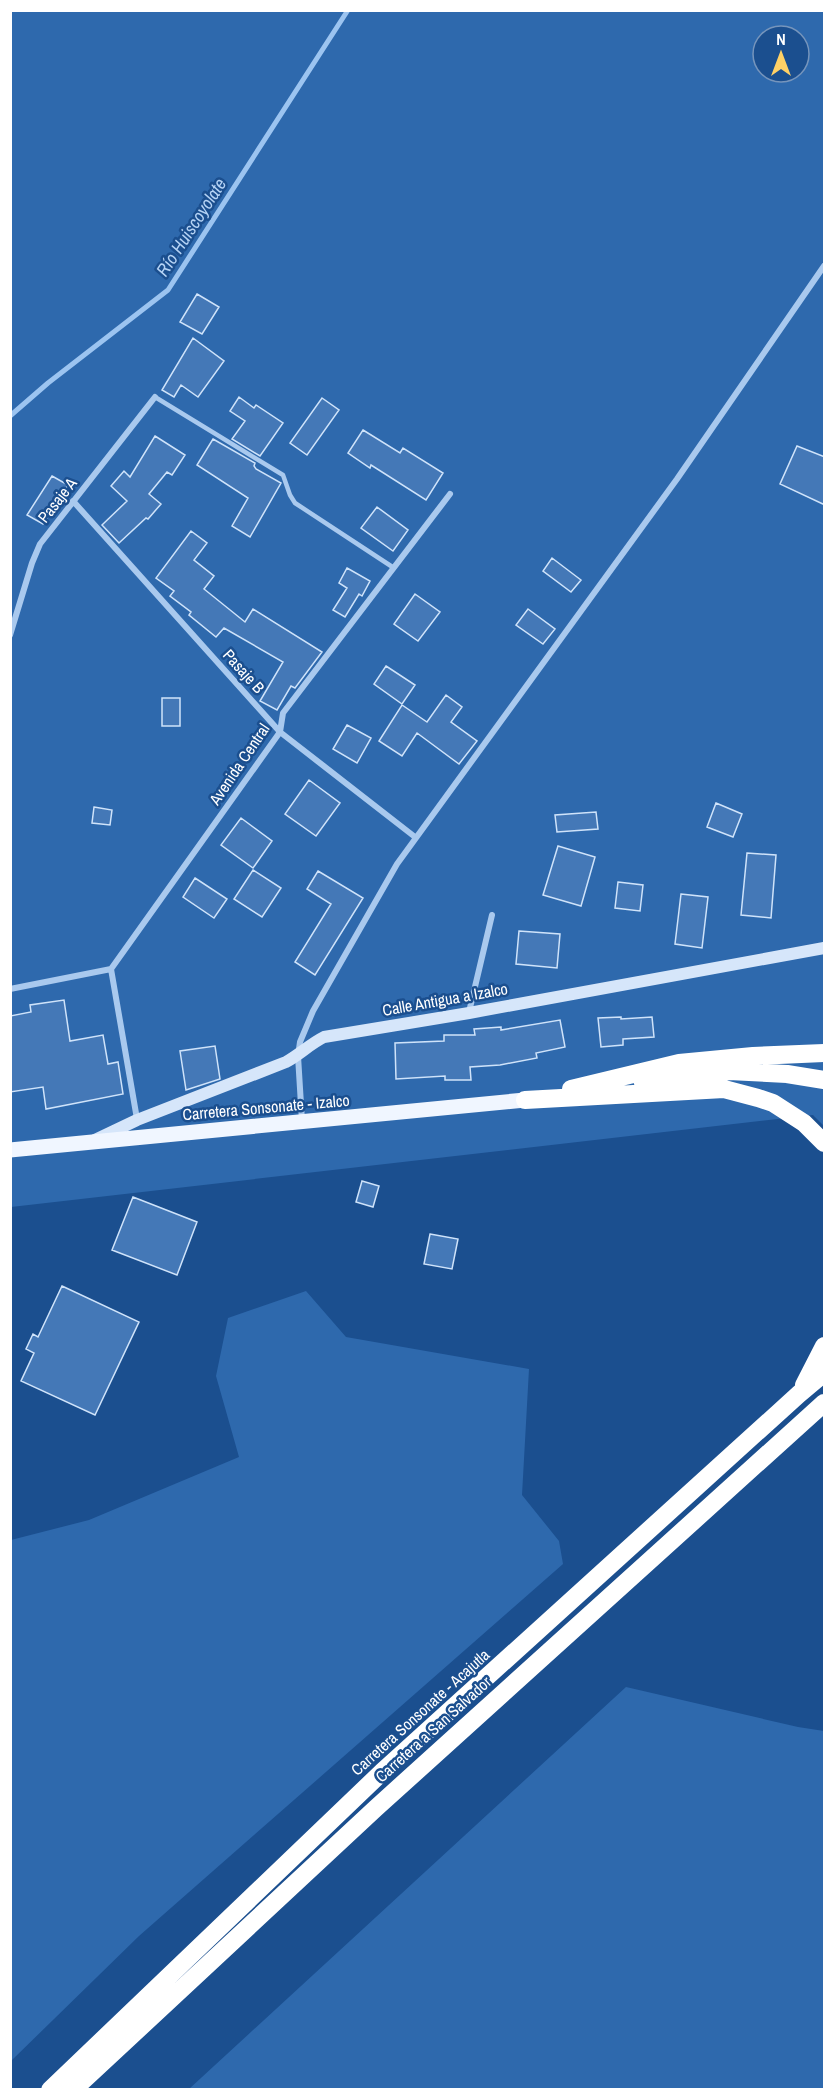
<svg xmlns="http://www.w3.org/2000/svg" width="835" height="2100" font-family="'Archivo Narrow',sans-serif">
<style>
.green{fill:#2e69ad;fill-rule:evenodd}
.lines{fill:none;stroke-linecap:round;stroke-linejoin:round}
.stream{stroke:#9cc4f0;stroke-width:5}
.building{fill:#4478b7;stroke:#cfe3fa;stroke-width:1.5}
.lane{stroke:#a9c9ee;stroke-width:4.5}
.street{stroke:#a9c9ee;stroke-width:6}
.secondary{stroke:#d6e6fa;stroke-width:12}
.primary{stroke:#f0f6ff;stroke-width:15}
.highway{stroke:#fff;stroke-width:18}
.labels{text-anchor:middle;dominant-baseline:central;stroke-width:5;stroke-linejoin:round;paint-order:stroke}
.street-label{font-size:16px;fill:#fff;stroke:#1b4f8f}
.water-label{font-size:18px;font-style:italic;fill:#b5d3f5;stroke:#1b4f8f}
</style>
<rect width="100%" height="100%" fill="#1b4f8f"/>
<path class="green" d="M10,11H824V1126L813,1115L11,1207ZM763,36H799V72H763Z
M306,1291L346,1337L529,1369L522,1495L559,1541L563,1564L139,1936L11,2061V1540L89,1520L239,1457L216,1376L228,1318Z
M626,1687L798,1727L824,1731V2089H189Z"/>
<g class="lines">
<path class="stream" d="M10,416L48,383L168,290L348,10"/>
</g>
<path class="building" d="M197,294L219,307L202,334L180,322Z
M193,338L224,361L198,397L181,385L174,397L162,390Z
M239,397L254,408L256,405L283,423L260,456L232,439L245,421L230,411Z
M322,398L339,410L307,455L290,443Z
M363,430L400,453L403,448L443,473L426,500L371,465L370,468L348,453Z
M155,436L185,455L172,475L167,472L149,494L161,504L148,519L146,518L119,543L102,525L127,501L111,486L124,471L130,477Z
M213,439L255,463L254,466L256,469L281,483L250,537L232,526L248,498L197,465Z
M797,446L825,457V505L780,484Z
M52,476L68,485L43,524L27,515Z
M377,507L408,530L393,551L361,528Z
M191,531L207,543L194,560L214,576L204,589L245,622L253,609L322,652L295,688L291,686L277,710L260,701L283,662L224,628L216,637L189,615L191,612L170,596L174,591L156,578Z
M552,558L581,580L571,592L543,571Z
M347,568L370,581L362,596L359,594L345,617L333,610L347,588L339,583Z
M415,594L440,612L418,641L394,624Z
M528,609L555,629L543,644L516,625Z
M386,666L415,685L402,704L374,684Z
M446,695L462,707L451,722L477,741L459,764L417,733L402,756L379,741L402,705L427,722Z
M162,698H180V726H162Z
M347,725L371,738L357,763L333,749Z
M309,780L340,803L316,836L285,814Z
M716,803L742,814L733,837L707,827Z
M94,807L112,810L110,825L92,823Z
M596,812L598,829L557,832L555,815Z
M241,818L272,841L253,868L221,845Z
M558,846L595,857L581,906L543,895Z
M747,853L776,855L771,918L741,915Z
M253,870L281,888L262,917L234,899Z
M318,871L363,898L315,975L295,962L331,904L307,889Z
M195,878L227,899L214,918L183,897Z
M618,882L643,885L640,911L615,908Z
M681,894L708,897L702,948L675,944Z
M519,931L560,934L557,968L516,964Z
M64,1000L70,1041L103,1035L108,1064L118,1062L123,1094L46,1109L43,1087L10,1092V1016L31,1012L30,1005Z
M621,1017V1019L652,1017L654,1037L623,1039V1045L601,1047L598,1018Z
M560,1020L565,1047L536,1053L537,1058L500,1065L470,1067L471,1080H445V1076L396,1079L395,1043L444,1041V1035H475L474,1029L501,1027V1030Z
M215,1046L220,1079L186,1090L180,1051Z
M362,1181L379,1186L373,1207L356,1202Z
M133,1197L197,1222L177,1275L112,1250Z
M430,1234L458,1239L452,1269L424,1264Z
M62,1286L139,1322L95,1415L21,1381L34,1353L26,1349L33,1334L38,1337Z"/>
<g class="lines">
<path class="lane" d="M155,397L283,475L290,495L295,503L394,568"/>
<path class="street" d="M73,501L280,732L415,837
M10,635L32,563L40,544L155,397
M111,969L137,1119
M10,989L111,969L280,732L283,713L450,494
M469,1012L492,915
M302,1121L298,1056L300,1042L313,1011L397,864L677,479L824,266"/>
<path class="secondary" d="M95,1140L137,1120L286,1062C299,1055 310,1044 324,1037L469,1013L824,948"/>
<path class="primary" d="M10,1150L525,1100"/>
<path class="highway" d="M643,1083L729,1071L787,1074L824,1080
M571,1089L679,1063L753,1056L824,1053
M525,1100L724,1089L758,1098L773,1103L804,1123L824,1143
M804,1385L824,1346
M50,2090L382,1772L799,1394L824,1373
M73,2090L376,1808L824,1403"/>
</g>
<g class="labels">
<g class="street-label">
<text transform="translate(57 500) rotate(-52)">Pasaje A</text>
<text transform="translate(244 671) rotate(48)">Pasaje B</text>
<text transform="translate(239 764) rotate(-56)">Avenida Central</text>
<text transform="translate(445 999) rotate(-10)">Calle Antigua a Izalco</text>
<text transform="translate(266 1107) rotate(-5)">Carretera Sonsonate - Izalco</text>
<text transform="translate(420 1712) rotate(-42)">Carretera Sonsonate - Acajutla</text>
<text transform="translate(433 1729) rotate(-42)">Carretera a San Salvador</text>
</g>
<g class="water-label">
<text transform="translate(191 227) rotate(-57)">Río Huiscoyolate</text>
</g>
</g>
<rect width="835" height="2100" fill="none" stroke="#ffffff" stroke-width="24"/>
<g transform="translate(781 54)"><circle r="28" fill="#1b4f8f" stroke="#7695bc" stroke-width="1.5"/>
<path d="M0-4.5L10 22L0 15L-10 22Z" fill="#ffd166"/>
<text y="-9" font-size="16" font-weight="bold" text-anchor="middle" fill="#ffffff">N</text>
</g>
</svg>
